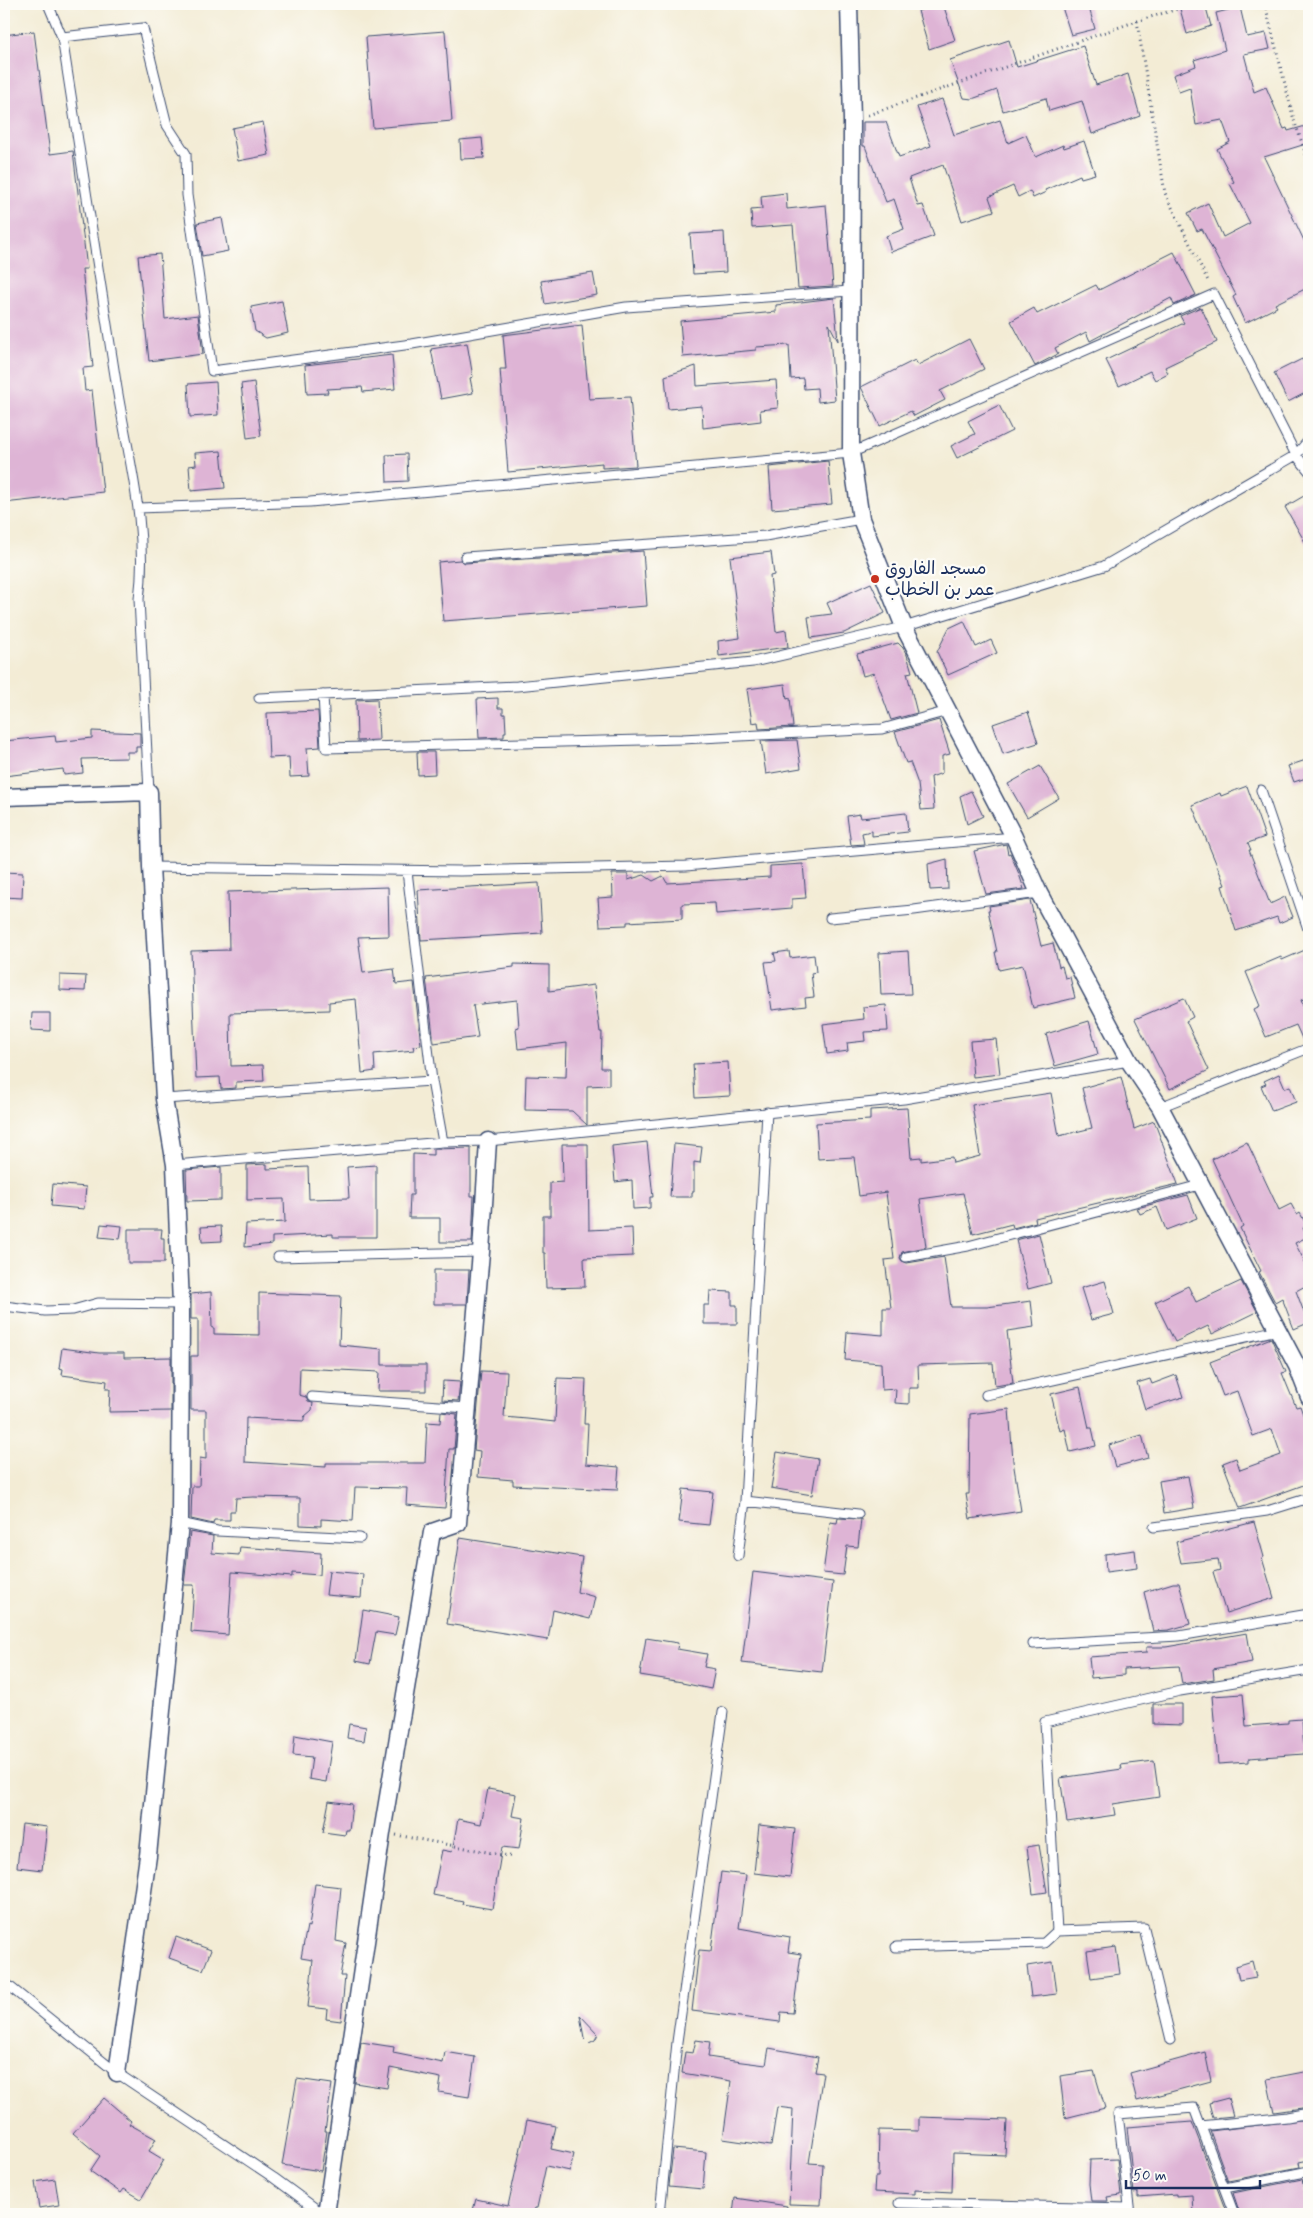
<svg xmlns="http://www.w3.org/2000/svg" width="1313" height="2218" font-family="Mynerve,'Playpen Sans Arabic',sans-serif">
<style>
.building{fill:#deb4d5}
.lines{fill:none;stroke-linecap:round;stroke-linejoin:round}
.service-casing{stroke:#3b4b70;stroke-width:11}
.minor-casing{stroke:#3b4b70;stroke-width:19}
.path{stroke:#3b4b70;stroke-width:3;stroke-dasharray:1 4;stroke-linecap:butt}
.service{stroke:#fff;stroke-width:9}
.minor{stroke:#fff;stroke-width:16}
.poi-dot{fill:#c8321e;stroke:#fdfcf7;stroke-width:2}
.labels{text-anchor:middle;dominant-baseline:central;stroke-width:4.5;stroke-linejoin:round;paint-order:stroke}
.poi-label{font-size:18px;fill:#1b2f5e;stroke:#fdfcf7;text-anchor:start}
</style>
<rect width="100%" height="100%" fill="#fdfcf7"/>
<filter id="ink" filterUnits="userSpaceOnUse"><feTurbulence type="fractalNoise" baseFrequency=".02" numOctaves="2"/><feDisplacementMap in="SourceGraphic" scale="10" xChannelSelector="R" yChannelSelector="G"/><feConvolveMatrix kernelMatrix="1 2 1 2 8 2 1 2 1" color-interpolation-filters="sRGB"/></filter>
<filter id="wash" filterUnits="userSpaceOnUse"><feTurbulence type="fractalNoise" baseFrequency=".0096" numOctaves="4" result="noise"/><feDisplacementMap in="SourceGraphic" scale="20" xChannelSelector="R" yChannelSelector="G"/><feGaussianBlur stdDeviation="1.12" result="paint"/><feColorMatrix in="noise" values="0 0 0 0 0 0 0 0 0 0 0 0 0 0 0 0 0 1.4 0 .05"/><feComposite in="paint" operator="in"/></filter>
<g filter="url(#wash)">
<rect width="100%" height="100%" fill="#f3ecd5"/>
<g id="blocks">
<path class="building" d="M939,4H943L955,40L929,49L918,11Z
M1061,4H1088L1095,29L1071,35Z
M1199,4H1205L1211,26L1187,34L1180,9Z
M1240,7L1247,37L1266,33L1270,49L1244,54L1254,92L1266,87L1284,129L1287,128L1288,131L1309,125V143L1264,157L1309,251V287L1275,304L1277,307L1245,323L1233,297L1236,295L1202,229L1197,231L1188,213L1208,203L1223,237L1250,223L1230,184L1234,182L1217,149L1230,142L1222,120L1196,125L1190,88L1179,92L1173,75L1196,66L1194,60L1225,50L1216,13Z
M34,31L50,154L73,151L87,269H82L93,367L83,368L85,391L92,390L103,492L4,503V35Z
M445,31L452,121L373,128L366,37Z
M1009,40L1017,67L1083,46L1096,85L1128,74L1140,116L1092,134L1082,101L1049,111L1046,98L1003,111L997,90L972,99L964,98L950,60Z
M942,99L954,135L1000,120L1008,143L1026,135L1036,157L1063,145L1064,148L1084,141L1095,174L1081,178L1080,175L1045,190L1046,192L1033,198L1030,191L1018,197L1013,186L989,197L994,211L962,221L943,165L909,178L918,206L923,205L934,236L891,252L886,236L904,229L894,199L886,202L865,146H863V122H886L899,157L931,146L917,107Z
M263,122L269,155L238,161L232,128Z
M482,138L484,158L461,159L460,140Z
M786,193L787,209L826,205L833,286L798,288L793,225L752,228L751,210L762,209L761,196Z
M222,218L228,251L202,256L197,223Z
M724,232L726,272L693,274L690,234Z
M1174,252L1196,295L1174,305L1171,298L1090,341L1086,332L1055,348L1058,354L1035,366L1011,321L1034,308L1037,314L1096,285L1099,290Z
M160,254L165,319L198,315L203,354L149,361L138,256Z
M593,273L597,295L545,304L541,281Z
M834,298L838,341L829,324L835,400L818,402L817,388L804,389L803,378L791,379L789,345L756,347V350L683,357L680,321L776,312V305Z
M282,301L288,333L266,338L255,331L251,307Z
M1201,307L1217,342L1165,367L1168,373L1155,380L1150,371L1119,386L1106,360L1184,323L1180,316Z
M582,325L589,399L630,397L636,466L602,468V463L508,472L500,369H506L503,335Z
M969,339L984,369L940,391L945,400L914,416L911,411L880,426L861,387L915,360L918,365Z
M467,343L473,377L470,378L473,393L441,399L431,349Z
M392,355L395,389L363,392L362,387L327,389L328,393L307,394L305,365Z
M1302,359L1309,373V391L1288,402L1274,373Z
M696,366L697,386L776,380L778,408L760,410L761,421L703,428L702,406L668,409L665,376Z
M216,382L218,415L190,417L188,384Z
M254,382L261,436L247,438L241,384Z
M999,405L1012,431L957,458L951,446L975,434L968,421Z
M221,451L225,488L191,491L189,466L196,465L195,453Z
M407,454L408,481L387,482L386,455Z
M828,461L832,504L772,509L769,467Z
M1309,493V549L1285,507Z
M643,551L647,606L443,621L438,562L460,560L465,563Z
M771,552L774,575L770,576L776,632L786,630L788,647L719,656L718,641L740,638L730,557Z
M871,583L885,613L844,633L811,638L808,617L832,614L827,603Z
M964,621L976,647L991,640L997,653L948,675L937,652L949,628Z
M898,643L903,648L907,655L912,672L907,673L917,713L891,720L874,673L863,676L857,654Z
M785,684L787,699L790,698L793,727L759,729L758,722L752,723L747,689Z
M498,698V708H503V714H505L506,732H504V737L479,738L477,699Z
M377,699L379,740L357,741L356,700Z
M318,711L320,747L307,748L309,776L290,777L289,757L269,758L267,713Z
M1028,712L1038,743L1003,754L993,724Z
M939,720L950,754L942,756V773L931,777L934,809L921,810L918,784L910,762L906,763L895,732Z
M92,731L140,733V747H136V752H127V758L82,759L83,773L64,775L63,769L4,776V741L55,736L56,742L92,738Z
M797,740L801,768L766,774L761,741Z
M417,752H434L435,774L418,775Z
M1309,759V777L1294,782L1288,766Z
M1040,766L1059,798L1027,817L1008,784Z
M1247,786L1265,837L1248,843L1251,850H1249L1270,904L1285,897L1293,917L1279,923L1277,917L1236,931L1222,886L1225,885L1192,805L1220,793L1221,796Z
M971,791L983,816L967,824L960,796Z
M906,813L908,832L872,836V831L862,833L864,844L851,845L847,816L860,814L861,818Z
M1006,844L1008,854L1010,853L1019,874L1024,889L986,894L974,851Z
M947,859L948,889L930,890L928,864Z
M803,864L806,898L792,899V908L716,914L715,903L682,904V919L627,922V925L600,926L598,898L613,897L612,874H628V880L644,875L653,881L663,876L667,883L770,877V866Z
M4,872L23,873L22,898L4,897Z
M539,883L542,933L421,940L418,890Z
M388,887L389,936L358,937L363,973L394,969L396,984L414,982L421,1045L413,1046L414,1050L374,1054L375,1071L362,1073L356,999L329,1002V1010L230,1013L231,1066L263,1065L264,1081L236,1082V1088L221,1089L220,1077L196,1078L191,951L229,950L228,892Z
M1030,900L1041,946L1053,943L1059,967L1062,966L1065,978L1070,977L1075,998L1033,1008L1023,965L999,970L995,952H997L988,910H990L989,906Z
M1305,950L1309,960V997L1301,1000L1309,1021V1042L1304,1043L1296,1025L1266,1037L1254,1009L1260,1006L1246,972L1281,957L1282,960Z
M789,951L790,958L814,955L816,972L811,973L814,997L805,998L806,1006L772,1010L765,962L776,961L774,953Z
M908,951L911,994L881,995L879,953Z
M514,964L549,965V991L594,985L600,1032H602L601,1068H609V1085L587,1086V1125L572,1111L525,1110L526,1076L566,1077L567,1043L518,1049L516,1028L519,1027L517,1000L473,1005L478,1037L434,1043L426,978L514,967Z
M60,975L86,976L85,991L60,990Z
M1184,998L1193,1017L1186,1021L1209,1070L1170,1089L1135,1019Z
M886,1005L888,1031L864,1032L865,1041L847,1043L848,1051L827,1054L823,1024L864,1019L863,1007Z
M32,1013H50V1031L31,1030Z
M1089,1021L1098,1054L1055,1066L1046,1034Z
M996,1039L1000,1074L973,1077L970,1041Z
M728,1062L730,1096L695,1098L693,1064Z
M1279,1074L1285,1088L1290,1086L1296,1102L1272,1111L1261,1086L1266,1084L1264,1081Z
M1121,1077L1134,1129L1154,1121L1178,1184L1035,1218L1036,1222L1013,1228L1012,1224L973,1234L963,1193L920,1199L926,1247L902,1252L900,1258L902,1261L907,1263L944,1257L951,1307H987L1031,1301L1034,1327L1007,1331L1013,1383L995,1386L993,1363L918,1365L919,1388H909V1404L895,1403L896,1389L882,1390L881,1363L845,1360L847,1332L883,1335V1308H891L885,1260L894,1259L886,1192L859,1196L854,1157L818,1159L816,1123L870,1120V1110L907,1108L911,1158L921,1157V1161L952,1157L953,1163L980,1156L972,1105L1051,1093L1059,1136L1092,1128L1082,1088Z
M647,1142L653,1197H650V1208L633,1209L632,1180L615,1182L612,1146Z
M1247,1142L1279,1210L1291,1204L1297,1215L1300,1213L1307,1226L1303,1228L1307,1237L1295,1243L1309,1270V1284L1296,1291L1308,1323L1294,1329L1282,1298L1275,1302L1259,1272L1261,1271L1240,1228L1243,1226L1212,1159Z
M562,1144H588L589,1230L632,1228L633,1256L584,1258L585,1287L546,1288L545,1253H543V1216H550V1183L563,1182Z
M674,1144L702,1147L700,1163L694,1162V1192H692V1197H670Z
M471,1148V1196H474L472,1242H440V1218H409L410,1195H413V1154L433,1155V1149Z
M267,1164V1169L308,1167L309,1199L349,1198L347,1167L376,1165V1237H333V1234L272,1237V1244L245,1247L246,1224L285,1222L284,1199L247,1200V1165Z
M221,1167V1200L187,1201L186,1170Z
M53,1184L86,1187L84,1209L51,1206Z
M1188,1195L1197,1218L1166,1230L1157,1207L1140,1214L1137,1208Z
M101,1224L122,1226L120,1239L99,1237Z
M221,1226L222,1241L202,1242L201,1227Z
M128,1229H162L161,1238H164V1263H128Z
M1039,1234L1051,1283L1028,1289L1016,1240Z
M434,1270H469L467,1304H434Z
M1105,1281L1114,1314L1091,1320L1081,1288Z
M1241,1281L1257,1311L1255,1313L1212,1334L1208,1326L1175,1342L1155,1302L1188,1286L1196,1302Z
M710,1291L732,1292V1305H737V1324H704V1305H709Z
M211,1292L212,1328H214V1334L259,1335V1293L341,1296L339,1345L382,1349V1365H426V1391H378L379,1372L300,1368L299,1395L306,1397L308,1402L313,1403L312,1410L304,1417V1421L246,1418L245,1462L326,1467V1463H425L427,1422L440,1423L441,1412L457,1414L454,1449H449L445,1508L406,1505L407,1488L355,1487L353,1521L321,1519V1526L300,1525V1498L253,1497L236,1498L235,1511H230V1520H214L213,1524L191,1519L192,1486H199L200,1458L206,1459V1410H191V1356H198V1319H191V1294Z
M1271,1338L1286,1372L1282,1373L1296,1407L1300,1406L1309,1431V1483L1240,1508L1223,1463L1236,1458L1240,1470L1281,1455L1272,1429L1253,1436L1237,1391L1223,1396L1210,1362Z
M62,1348L99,1353H124V1358L171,1357V1411L109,1412L110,1389H106L107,1381L62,1375L63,1369L59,1368Z
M481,1371L507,1372L504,1417L527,1419L555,1422L557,1378L586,1379L584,1424H588L586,1464L619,1467L617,1490L513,1485V1480L478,1477L480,1451L474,1450Z
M1176,1375L1183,1397L1145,1409L1137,1383L1150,1379L1152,1384Z
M443,1381L460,1382L458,1401L442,1400Z
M1080,1387L1089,1428H1092L1096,1446L1070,1452L1065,1429L1060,1431L1051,1394Z
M1009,1409L1013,1461L1021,1511L970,1519L966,1494H969L970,1414Z
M1142,1435L1148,1458L1115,1467L1109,1445Z
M777,1452L818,1459L812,1495L771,1488Z
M1188,1476L1194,1508L1164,1513L1159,1481Z
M683,1489L713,1492L709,1525L679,1522Z
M838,1518L861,1519L858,1547L847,1546L843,1575L823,1573L830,1522L837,1523Z
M1254,1522L1264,1557L1262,1558L1274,1598L1226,1613L1213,1572L1220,1570L1218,1559L1181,1563L1176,1542Z
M190,1532L213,1536L212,1553L239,1555L240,1547L321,1553L320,1575L292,1573V1577L232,1572L228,1635L191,1632L194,1585H184Z
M460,1538L582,1557L577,1592L595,1597L590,1619L553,1610L548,1640L447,1624Z
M1135,1550L1137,1568L1106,1572L1105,1554Z
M329,1571L363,1574L361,1598L326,1595Z
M753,1572L833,1582L822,1672L742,1663Z
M1173,1583H1179L1190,1624L1169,1630L1153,1631L1144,1592Z
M363,1610L399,1617L395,1635L376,1632L370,1664L356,1661Z
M1247,1633L1252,1662L1213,1669L1214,1679L1182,1684L1179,1666L1124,1669V1675L1091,1678L1089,1657L1146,1653V1647H1166Z
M646,1638L678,1643L677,1649L707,1654L704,1667L715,1669L711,1689L682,1683V1682L640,1675Z
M1243,1694L1246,1726L1288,1723V1720L1302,1719L1304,1754L1249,1758V1762L1218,1764L1212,1696Z
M1153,1704H1182V1725L1153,1724Z
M349,1724L366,1727L364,1741L347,1738Z
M295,1735L332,1742L326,1782L309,1779L312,1757L293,1755Z
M1154,1761L1159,1797L1113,1804L1115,1815L1067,1822L1060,1778L1122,1769L1121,1765Z
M488,1789L516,1794L512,1816L524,1818L519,1849L502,1847L492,1909L462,1904L463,1901L433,1895L442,1850L452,1852L458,1819L481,1824Z
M329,1801L352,1804L349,1830H346L345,1835L323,1832Z
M22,1824L47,1827L42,1870L17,1867Z
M759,1825L795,1829L790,1877L754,1873Z
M1039,1845L1047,1892L1033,1894L1027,1847Z
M721,1872L746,1875L739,1928L790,1937L788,1952L801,1954L793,2013L781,2012L780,2022L692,2011L699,1950L711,1951Z
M315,1884L341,1887L336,1941L346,1943L340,1976H345L341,2021L326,2019L327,2009L308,2007L313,1960L301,1958L307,1926L309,1927Z
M176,1937L211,1950L203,1970L169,1958Z
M1116,1947L1120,1974L1091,1978L1087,1951Z
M1252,1961L1256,1977L1239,1980L1236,1966Z
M1053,1962L1057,1994L1031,1997L1027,1966Z
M580,2015L598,2034L595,2040L589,2043L584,2038Z
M696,2040L710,2042L708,2057L734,2061L766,2065L769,2048L818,2057L815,2072L823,2073L809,2163L823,2164L821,2205L789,2204L793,2109L777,2107L771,2146L723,2139L731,2081L682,2073L685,2052L693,2053Z
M361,2042L394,2047L393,2053L443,2063L445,2052L475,2057L469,2097L439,2092L441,2078L390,2068L387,2088L355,2083Z
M1205,2052L1211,2081L1137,2101L1130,2073Z
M1094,2071L1105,2108L1065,2118L1060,2076Z
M1309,2071V2107L1274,2112L1267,2079Z
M297,2079L332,2084L325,2131H327L321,2171L282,2165Z
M104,2098L131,2121L129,2124L156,2139L149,2151L164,2160L141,2199L124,2189L121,2193L90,2171L100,2156L73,2133Z
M1228,2098L1233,2116L1213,2118L1209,2103Z
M919,2117L1007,2120L1005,2155L953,2153L952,2192L915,2190V2194L874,2192L875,2177H878L879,2130L919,2131Z
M1309,2119V2160L1299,2162L1300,2167L1228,2181L1210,2131Z
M527,2120L556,2126L551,2149L574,2154L570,2171L546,2166L537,2208H535L533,2214H472L476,2199L508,2206Z
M1192,2122L1227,2214H1193L1192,2195L1176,2196V2194L1138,2197V2192L1134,2193L1127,2127Z
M673,2149L706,2152L703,2189L669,2186Z
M1117,2159L1121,2195L1107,2197L1108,2201H1091L1089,2184L1090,2160Z
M55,2179L59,2205L39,2208L35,2182Z
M1302,2179L1308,2211L1290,2214H1240L1233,2193Z
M735,2198L787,2206L786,2214H733Z"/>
</g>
</g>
<g filter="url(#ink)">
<use href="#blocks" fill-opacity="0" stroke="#3b4b70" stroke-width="1"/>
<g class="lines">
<defs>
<path id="service" d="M48,4L62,37C80,152 97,267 116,382C127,453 149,527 139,599L149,792
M62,37L143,28L167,125L186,154L187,195L212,371L412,344L626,307L850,291
M138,508L310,502L851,453L1214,294L1296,455L1309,471
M465,557L765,536L861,519
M323,695L326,748L682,739L882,729L948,711
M259,698L517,686L753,662L904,627L1104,566L1296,455L1309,440
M1261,790L1309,932
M151,867L460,871L686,866L1014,837
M407,871L432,1081L443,1142
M830,918L914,910L1039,893
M164,1099L432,1081
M1160,1107L1309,1048
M175,1165L443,1142L488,1141L904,1099L1129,1061
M278,1257L481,1252
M906,1257L968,1246L1200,1185
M4,1306L45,1311L73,1310L98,1303L181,1304
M986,1395L1278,1330
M312,1397L467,1408
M745,1501L858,1514
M180,1523L217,1531L360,1538
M1154,1527L1267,1511L1309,1498
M738,1556L745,1501L767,1112
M1033,1644L1179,1636L1309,1614
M1057,1931L1144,1928L1171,2040
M896,1947L1044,1943L1057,1931L1045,1722L1180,1691L1309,1670
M4,1982L117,2073L274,2178L323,2214
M1201,2126L1287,2117L1309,2113
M1225,2188L1309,2171
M899,2203L1129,2208
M660,2214L677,2042L723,1712
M1130,2214L1118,2114L1194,2108L1234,2214"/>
<path id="minor" d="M849,4L852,120L851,453L861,519L904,627L1014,837L1039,893L1129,1061L1160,1107L1297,1366L1309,1397
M4,797L149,792L151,867L164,1099L175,1165L181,1304L180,1523L148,1856L117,2073
M326,2214L382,1833L432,1532L458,1523L481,1252L488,1141"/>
</defs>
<use href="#service" class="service-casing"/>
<use href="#minor" class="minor-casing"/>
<path class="path" d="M1265,4L1294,120L1309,163
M1137,21L1165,193L1209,283
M868,115L1137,21L1194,4
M396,1835L514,1857"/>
<use href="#service" class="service"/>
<use href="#minor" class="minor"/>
</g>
</g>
<circle class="poi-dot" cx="875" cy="579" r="5"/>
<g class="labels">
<g class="poi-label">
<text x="885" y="569">مسجد الفاروق<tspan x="885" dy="21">عمر بن الخطاب</tspan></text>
</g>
</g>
<rect width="1313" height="2218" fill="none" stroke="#fdfcf7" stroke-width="20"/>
<path d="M1126 2180v8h134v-8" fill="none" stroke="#1b2f5e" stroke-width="2.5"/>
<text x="1133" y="2180" font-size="15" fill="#1b2f5e" stroke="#fdfcf7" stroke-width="4" paint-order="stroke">50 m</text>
</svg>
